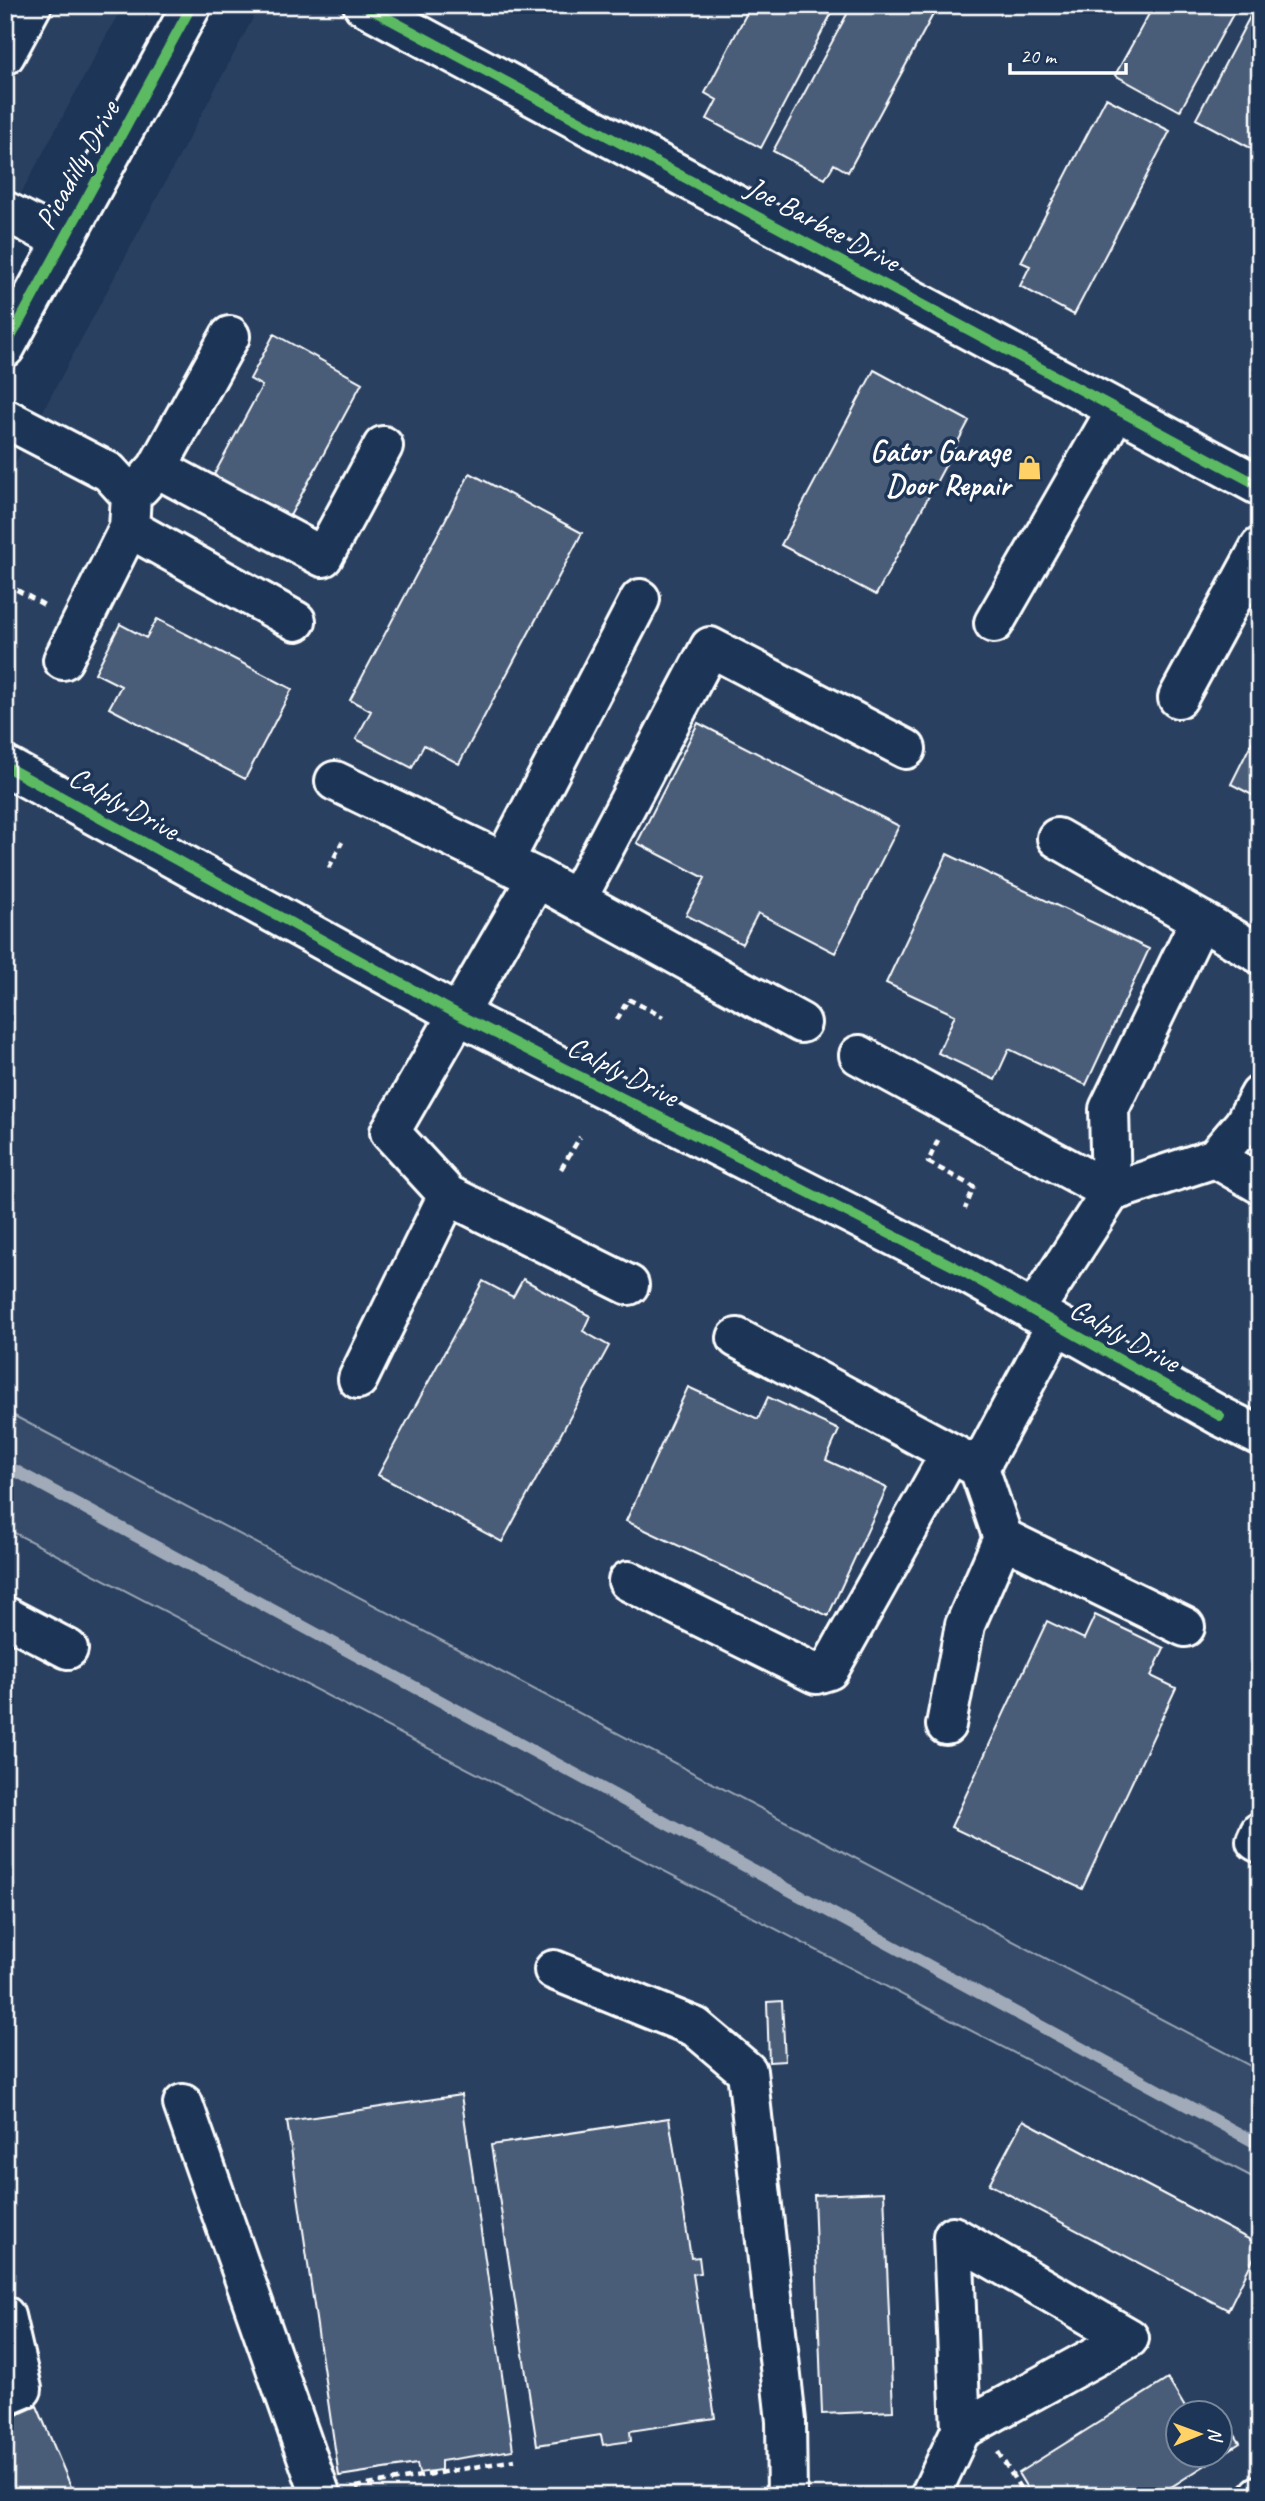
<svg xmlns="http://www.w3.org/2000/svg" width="1265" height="2501" font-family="Caveat,sans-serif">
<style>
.built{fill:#2a4161;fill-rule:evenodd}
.green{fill:#364b69;stroke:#9aa5b4;stroke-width:2}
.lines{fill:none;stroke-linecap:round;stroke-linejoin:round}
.stream{stroke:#a0aab8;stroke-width:12}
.building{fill:#4a5d79;stroke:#fff;stroke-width:2}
.minor-casing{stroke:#fff;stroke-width:44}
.path{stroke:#fff;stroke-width:4.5;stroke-dasharray:7 5;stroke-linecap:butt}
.minor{stroke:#1d3557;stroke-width:38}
.cycleway-casing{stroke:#1d3557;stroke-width:15}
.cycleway{stroke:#5cba63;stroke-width:10}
.labels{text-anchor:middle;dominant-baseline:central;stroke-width:7;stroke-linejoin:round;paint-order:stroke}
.street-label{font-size:30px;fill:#fff;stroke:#1d3557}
.poi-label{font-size:30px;font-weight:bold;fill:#fff;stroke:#1d3557;text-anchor:end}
</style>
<rect width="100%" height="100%" fill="#1d3557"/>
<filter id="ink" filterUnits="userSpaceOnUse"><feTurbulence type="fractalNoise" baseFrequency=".0143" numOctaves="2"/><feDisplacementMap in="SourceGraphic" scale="14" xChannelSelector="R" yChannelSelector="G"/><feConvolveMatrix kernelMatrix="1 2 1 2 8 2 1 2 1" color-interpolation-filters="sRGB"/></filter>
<g filter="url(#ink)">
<path class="built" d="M5,5H123L5,223Z
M260,5H1260V2071L5,1411V482Z
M5,1528L1260,2181V2496H5ZM1178,2414H1220V2456H1178Z"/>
<path class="green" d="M5,1411L1260,2071V2181L5,1528Z"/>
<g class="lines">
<path class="stream" d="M5,1465L1260,2145"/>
</g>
<path class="building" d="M751,5H836L761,148L707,119L717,100L705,93Z
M852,5H930L936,9L848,172L834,164L825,179L773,151Z
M1154,5H1238L1180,111L1115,75Z
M1256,5H1260V153L1196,119Z
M1106,98L1170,131L1074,315L1020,286L1030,266L1021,262Z
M274,334L362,383L285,525L209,484L262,386L250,379Z
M874,370L969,421L876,595L781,545Z
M470,473L582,533L459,764L424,745L412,768L356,739L371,711L350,700Z
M157,619L292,689L245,779L109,708L121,686L95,673L120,624L146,638Z
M698,723L899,826L835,953L758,913L742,944L686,915L705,878L637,843Z
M1260,726V799L1231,784Z
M947,854L1149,949L1086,1085L1009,1049L995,1080L938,1053L955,1015L886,983Z
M523,1279L590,1316L583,1331L609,1346L502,1542L378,1475L483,1281L513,1297Z
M688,1387L758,1419L768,1397L839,1430L826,1460L887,1488L828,1616L626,1521Z
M1095,1615L1164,1648L1151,1676L1176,1688L1082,1889L951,1827L1047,1621L1084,1639Z
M782,2001L785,2061L769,2062L767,2002Z
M461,2095L513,2450L441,2461V2470L419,2473L417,2464L339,2476L287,2121Z
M669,2118L691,2258L699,2257L701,2273L693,2274L715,2418L630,2431L631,2441L603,2445L601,2435L537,2445L491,2145Z
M1023,2120L1260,2245L1228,2310L989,2184Z
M884,2192L893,2411L822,2414L814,2195Z
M1168,2379L1189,2414H1178V2456H1220V2417L1222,2415L1240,2443L1157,2496H1032L1018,2473Z
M37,2406L75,2496H5V2420Z"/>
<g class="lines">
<defs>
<path id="minor" d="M363,5L1260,486
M5,55L32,5
M5,211L64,241
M5,348L192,5
M5,418L109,472L131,496L129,528L63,660
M157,468L323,557L383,446
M140,487L157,468L230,336
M129,528L296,621
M994,623L1117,409
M1178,698L1260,547
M5,766L459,1015L955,1267L1220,1416L1260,1436
M335,781L537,878L801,1023
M1057,838L1200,920
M504,861L640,599
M537,878L390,1132L448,1195L629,1285
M577,899L710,647L906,749
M859,1055L1111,1192
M1215,1158L1244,1124L1260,1095
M1111,1192L1109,1109L1200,920L1260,954
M1033,1312L1111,1192L1215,1158L1260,1184
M737,1338L979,1468L1003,1538L965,1625L946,1725
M358,1379L448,1195
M979,1468L1056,1325
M1003,1538L1185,1627
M628,1581L816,1674L829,1670L950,1454
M5,1616L68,1649
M1260,1832L1256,1841L1260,1843
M554,1970L695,2027L747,2071L786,2421L787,2496
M183,2104L321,2496
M5,2316L22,2389L5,2396
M930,2496L961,2430L953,2236L1129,2338L961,2430
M1259,2496L1260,2495"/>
</defs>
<use href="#minor" class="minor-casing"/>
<path class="path" d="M6,584L48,607
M329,868L342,842
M617,1020L628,999L663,1017
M938,1140L928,1162L974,1187L965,1209
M561,1169L580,1137
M998,2452L1025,2496
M356,2487L515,2460"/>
<use href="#minor" class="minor"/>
<defs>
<path id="cycleway" d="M363,5L1260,486
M5,348L192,5
M5,766L459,1015L955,1267L1220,1416"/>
</defs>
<use href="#cycleway" class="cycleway-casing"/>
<use href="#cycleway" class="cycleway"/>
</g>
</g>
<defs>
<symbol id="shop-bare" viewBox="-9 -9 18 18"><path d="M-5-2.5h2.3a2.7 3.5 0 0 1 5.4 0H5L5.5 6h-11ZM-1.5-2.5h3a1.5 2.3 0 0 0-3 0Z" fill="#ffd166" stroke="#1d3557" stroke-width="2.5" paint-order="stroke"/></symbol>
</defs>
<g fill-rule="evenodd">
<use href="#shop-bare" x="1012" y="450" width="35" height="35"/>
</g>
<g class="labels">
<g class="street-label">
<text transform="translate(77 165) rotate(-61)">Picadilly Drive</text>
<text transform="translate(823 224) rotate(28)">Joe Barbee Drive</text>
<text transform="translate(124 803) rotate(29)">Calply Drive</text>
<text transform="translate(623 1071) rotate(27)">Calply Drive</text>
<text transform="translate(1125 1335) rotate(29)">Calply Drive</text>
</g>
<g class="poi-label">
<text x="1010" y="451">Gator Garage<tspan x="1010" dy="34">Door Repair</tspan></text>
</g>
</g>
<rect width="1265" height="2501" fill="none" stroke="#1d3557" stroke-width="28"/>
<rect x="14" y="14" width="1237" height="2473" fill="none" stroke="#fff" stroke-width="2.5" filter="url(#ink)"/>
<g transform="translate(1199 2434) rotate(89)"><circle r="33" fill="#1d3557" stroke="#77869a" stroke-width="2"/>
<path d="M0-5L12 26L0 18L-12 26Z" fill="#ffd166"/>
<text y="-10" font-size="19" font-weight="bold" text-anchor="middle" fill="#ffffff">N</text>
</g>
<path d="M1010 63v10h116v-10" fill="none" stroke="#ffffff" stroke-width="3.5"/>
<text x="1020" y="63" font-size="21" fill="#ffffff" stroke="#1d3557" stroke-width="5" paint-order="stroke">20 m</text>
</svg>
